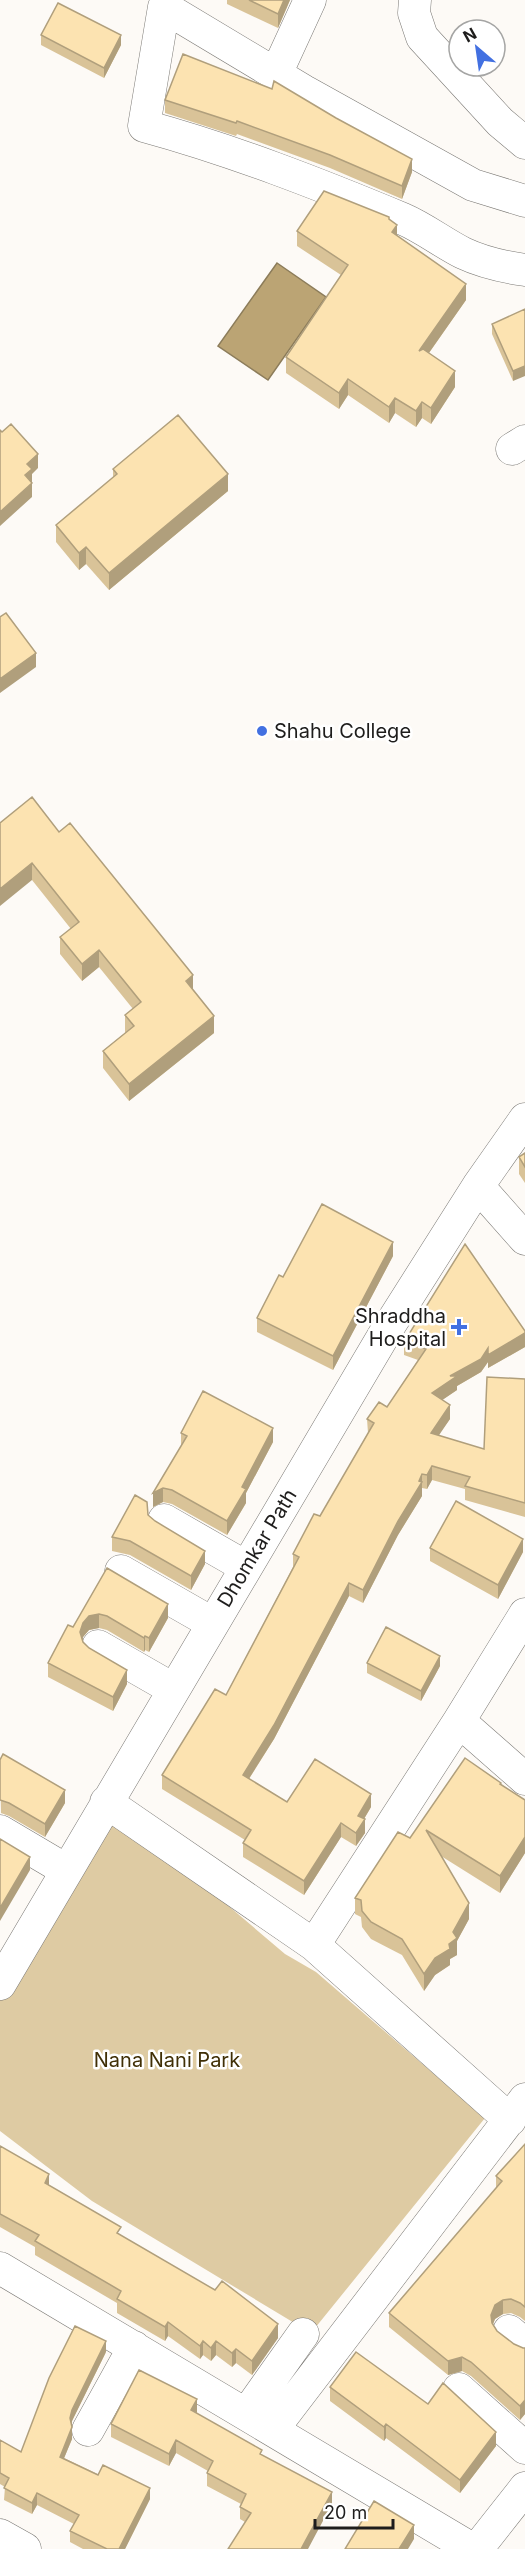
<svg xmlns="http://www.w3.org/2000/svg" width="525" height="2549" font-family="Inter,sans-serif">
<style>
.green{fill:#decba3}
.water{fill:#bba474;stroke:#8c7c5a;stroke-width:1.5}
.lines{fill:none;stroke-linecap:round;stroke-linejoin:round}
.minor-casing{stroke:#7b7975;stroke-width:33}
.minor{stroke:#fff;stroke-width:32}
.wall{fill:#d9c398}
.shaded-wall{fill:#b09f7c}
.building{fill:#fce3b1;stroke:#b09f7c;stroke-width:1.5}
.poi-dot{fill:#4270e1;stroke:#fff;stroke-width:2}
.labels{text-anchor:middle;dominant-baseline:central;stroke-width:5;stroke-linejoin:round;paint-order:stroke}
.poi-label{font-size:20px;fill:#1e1d1c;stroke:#fff;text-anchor:start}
.street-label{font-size:20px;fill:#1e1d1c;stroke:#fff}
.park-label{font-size:20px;fill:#402f06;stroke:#fff}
</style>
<rect width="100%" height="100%" fill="#fdfaf6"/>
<path class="green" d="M106,1802L285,1954L316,1972L485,2118L311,2333L92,2201L0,2131V1988Z"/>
<path class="water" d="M277,263L326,297L268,380L218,346Z"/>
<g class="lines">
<defs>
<path id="minor" d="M415,0L414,13L422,37L500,122L525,143
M276,74L310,0
M525,201L473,185L304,91L164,7L144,126C232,150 319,184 403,219C424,228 443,243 463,253C482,262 504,267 525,270
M512,449L525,441
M478,1186L525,1239
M164,1520L246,1567
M121,1571L212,1623
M525,1614L459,1721L525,1779
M98,1646L173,1689
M106,1802L314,1945L510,2120
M0,1831L66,1870
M314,1945L459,1721
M0,1984L388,1328L478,1186L525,1119
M0,2268L472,2549
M509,2331L525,2344
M459,2389L525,2448
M247,2413L303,2334
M273,2429L525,2099
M88,2430L134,2347
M0,2535L25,2549
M477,2549L525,2488"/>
</defs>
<use href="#minor" class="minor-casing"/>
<use href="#minor" class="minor"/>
</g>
<path class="wall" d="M227,0H290L278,28L227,4Z
M41,35L121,45L104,78L41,45Z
M165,100L412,172L402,199L330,168L237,134L236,136L165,113Z
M389,220L397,236L466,300L429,353L455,387L431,424L422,418L416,427L395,413L389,423L348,395L339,409L286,373V357L341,275L297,246V231Z
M525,310L513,381L492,334V324Z
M113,469L228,491L109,590L86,564L79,570L56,542V525L113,478Z
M0,823L59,832L193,990L214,1033L129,1101L103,1068V1051L125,1033V1015L133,1009L99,967L82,981L60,954V937L71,929L32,880Z
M525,1153V1183L519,1174V1157Z
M393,1256L333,1370L257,1332V1318L283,1277Z
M525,1331V1347L488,1368V1362L481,1372L457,1386V1390L442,1400L450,1419L438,1435L484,1449L525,1379V1517L465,1500V1489L432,1480L427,1489L422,1488V1496L398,1535L363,1603L349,1596L274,1739L249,1779L287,1802L371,1807L364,1819L365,1833L356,1846L341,1837L304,1895L243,1857V1843L245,1840L162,1789V1775L226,1695L293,1567V1554L320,1516L368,1433L367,1419L387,1407L418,1360L404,1355V1342Z
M181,1433L273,1442L246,1493V1503L227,1535L172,1504L163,1502L153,1507L181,1446Z
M148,1515L155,1521L205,1564L191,1590L130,1555L112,1551V1537Z
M430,1548L523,1552L498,1599L430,1561Z
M107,1568L168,1618L149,1652L145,1650L144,1652L107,1630L99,1628L89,1630L83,1637V1642L127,1684L113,1711L48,1677V1663L73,1627Z
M367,1663L440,1666L421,1701L367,1673Z
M0,1760L65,1803L45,1837L9,1816L1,1813Z
M501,1785L525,1800V1853L500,1893L441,1856L469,1919L457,1941V1955L450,1959V1965L435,1975L424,1991L402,1955L371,1939L362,1927L361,1917L355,1914V1898L410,1838Z
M525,2144V2321L520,2317L511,2313L503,2314L495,2319L493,2324L497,2331L514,2344L523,2348H525V2414L520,2420L471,2376L462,2371L448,2375L389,2327V2313L496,2188V2176Z
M0,2146L49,2186L121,2236L278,2338L252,2375L236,2363L232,2367L216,2355L211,2361L203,2355L200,2359L168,2336L165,2341L117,2313V2303L35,2255V2247L0,2227Z
M106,2352L72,2421V2439L64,2458L150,2499L125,2549H83L70,2542V2531L74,2524L37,2505L32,2514L4,2500L5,2487L0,2484V2440L21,2452Z
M330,2387L428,2404L496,2446L460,2493L386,2438L384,2441L330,2401Z
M197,2412L196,2413L262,2455L332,2504L245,2522L240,2519V2507L241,2504L207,2486V2473L208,2471L176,2453L169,2466L111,2437V2424Z"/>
<path class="shaded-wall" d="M284,0H290L278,28V14Z
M121,35V45L104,78V68Z
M412,159V172L402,199V186Z
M397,225V241L392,232Z
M466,284V300L419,367V351Z
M525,366V376L513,381V371Z
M455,371V387L431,424V408Z
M348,379V395L339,409V393Z
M395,398V413L389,423V407Z
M422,402V418L416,427V411Z
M38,454V468L32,474V483L25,475L27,464Z
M228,474V491L109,590V573Z
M32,483V497L0,526V512Z
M86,547V564L79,570V553Z
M36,653V667L0,693V679Z
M32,863V880L0,906V889Z
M99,950V967L82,981V964Z
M193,975V992L186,981Z
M214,1016V1033L129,1101V1084Z
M393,1242V1256L333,1370V1356Z
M525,1333V1347L488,1368V1362L481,1372L457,1386V1390L432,1407V1393L450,1376L488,1348Z
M450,1405V1419L431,1447V1433Z
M273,1428V1442L246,1493V1503L227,1535V1521L242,1487Z
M432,1466V1480L427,1489V1475Z
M422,1474V1496L398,1535L363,1603V1590Z
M163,1488V1502L153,1507V1493Z
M523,1539V1552L498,1599V1585Z
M205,1551V1564L191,1590V1576Z
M349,1583V1596L274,1739L243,1788V1775Z
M168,1604V1618L149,1652V1638Z
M99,1614V1628L89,1630L83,1637L80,1645V1632L83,1623L89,1616Z
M145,1636V1650L144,1652V1638Z
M440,1656V1666L421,1701V1691Z
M127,1670V1684L113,1711V1697Z
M65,1790V1803L45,1837V1824Z
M371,1794V1807L358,1829V1816Z
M365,1819V1833L356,1846V1833Z
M341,1823V1837L304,1895V1881Z
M525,1837V1853L500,1893V1876Z
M30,1857V1870L0,1921V1908Z
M469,1903V1919L457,1941V1955L450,1959V1965L435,1975L424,1991V1974L435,1958L449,1944L453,1932Z
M49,2174V2188L45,2183Z
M503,2300V2314L495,2319L491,2329V2315L495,2305Z
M168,2322V2336L165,2341V2327Z
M278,2324V2338L252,2375V2361Z
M106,2341V2352L72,2421L70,2430V2418L72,2410Z
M203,2341V2355L200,2359V2346Z
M216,2341V2355L211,2361V2348Z
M236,2349V2363L232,2367V2353Z
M462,2357V2371L448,2375V2361Z
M197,2399V2412L191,2423V2410Z
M525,2400V2414L520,2420V2406Z
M386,2424V2438L384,2441V2427Z
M72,2427V2439L60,2468V2457Z
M496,2432V2446L460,2493V2480Z
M176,2440V2453L169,2466V2454Z
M150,2488V2499L125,2549H119Z
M332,2492V2504L308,2549H301Z
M37,2493V2505L32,2514V2503Z
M414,2525V2539L408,2549H399Z"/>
<path class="building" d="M249,0H284L278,14Z
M58,3L121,35L104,68L41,35Z
M183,54L272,89L274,81L336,118L412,159L402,186L330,155L237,121L236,123L165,100Z
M324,191L389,217V219L397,225L392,232L466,284L419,351L423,349L455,371L431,408L422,402L416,411L395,398L389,407L348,379L339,393L286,357L348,265L297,231Z
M525,309V366L513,371L492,324Z
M178,415L228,474L109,573L86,547L79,553L56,525L117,474L113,469Z
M11,424L38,454L27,464L32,469L25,475L32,483L0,512V430L2,432Z
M6,613L36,653L0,679V617Z
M32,797L59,832L70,823L193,975L186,981L214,1016L129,1084L103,1051L134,1026L125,1015L141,1002L99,950L82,964L60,937L79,922L32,863L0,889V823Z
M525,1153V1167L519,1157Z
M322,1204L393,1242L333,1356L257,1318L279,1275L283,1277Z
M465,1244L525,1331V1333L488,1355V1348L481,1359L450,1376H457L432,1393L450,1405L431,1433L484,1449L487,1377L525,1379V1503L465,1486L470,1477L432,1466L427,1475L422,1474L419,1481L422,1482L398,1521L363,1590L349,1583L274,1725L243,1775L287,1802L315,1759L371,1794L358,1816L365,1819L356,1833L341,1823L304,1881L243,1843L251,1830L162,1775L215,1689L226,1695L299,1557L293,1554L314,1514L320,1516L374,1423L367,1419L379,1402L387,1407L426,1349L404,1342Z
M203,1391L273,1428L242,1487L246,1489L227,1521L172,1490L163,1488L153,1493L187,1436L181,1433Z
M135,1495L147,1502L148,1515L155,1521L205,1551L191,1576L130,1541L112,1537Z
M456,1501L523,1539L498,1585L430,1548Z
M107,1568L168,1604L149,1638L145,1636L144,1638L107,1616L99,1614L89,1616L83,1623L80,1632L83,1642L89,1648L127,1670L113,1697L48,1663L68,1625L73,1627Z
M386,1627L440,1656L421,1691L367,1663Z
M3,1754L65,1790L45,1824L9,1803L0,1800V1760Z
M465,1758L501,1783L500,1784L525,1800V1837L500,1876L426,1830L469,1903L453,1932L457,1938L449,1944L450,1949L435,1958L424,1974L402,1939L371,1922L362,1911L361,1900L355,1898L398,1832L410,1838Z
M0,1839L30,1857L0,1908Z
M525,2144V2307L520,2303L511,2299L503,2300L495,2305L491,2315L492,2323L497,2331L514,2344L523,2348H525V2400L520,2406L471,2362L462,2357L448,2361L389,2313L502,2181L496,2176Z
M0,2146L49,2174L45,2183L121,2227L117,2233L215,2290L222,2281L278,2324L252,2361L236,2349L232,2353L216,2341L211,2348L203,2341L200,2346L168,2322L165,2327L117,2299L121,2291L35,2241L39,2235L0,2214Z
M75,2326L106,2341L72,2410L70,2418L72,2427L60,2457L98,2475L103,2465L150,2488L119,2549H107L70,2531L79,2515L37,2493L32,2503L4,2488L9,2478L0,2473V2440L21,2452L49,2378Z
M356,2352L428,2404L443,2383L496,2432L460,2480L386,2424L384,2427L330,2387Z
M139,2370L197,2399L191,2410L262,2450L260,2454L332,2492L301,2549H228L251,2513L240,2507L246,2494L207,2473L213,2461L176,2440L169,2454L111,2424Z
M374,2501L414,2525L399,2549H345Z"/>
<g class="poi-dot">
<circle cx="262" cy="731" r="6"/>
<path d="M456 1318h6v6h6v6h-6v6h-6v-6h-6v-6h6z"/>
</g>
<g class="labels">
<g class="poi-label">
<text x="274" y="731">Shahu College</text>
<text x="446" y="1316" text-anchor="end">Shraddha<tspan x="446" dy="23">Hospital</tspan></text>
</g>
<g class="street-label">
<text transform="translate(257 1548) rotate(-59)">Dhomkar Path</text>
</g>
<g class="park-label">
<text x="167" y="2060">Nana Nani Park</text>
</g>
</g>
<g transform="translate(477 48) rotate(331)"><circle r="28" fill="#ffffff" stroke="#a5a5a4" stroke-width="1.5"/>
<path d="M0-4.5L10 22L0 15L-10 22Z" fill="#4270e1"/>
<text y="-9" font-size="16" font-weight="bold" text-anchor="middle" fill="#1e1d1c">N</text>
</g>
<path d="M315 2519v9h78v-9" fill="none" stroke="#1e1d1c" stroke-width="3"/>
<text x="324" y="2519" font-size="18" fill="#1e1d1c" stroke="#ffffff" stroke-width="4.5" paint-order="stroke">20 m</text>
</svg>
